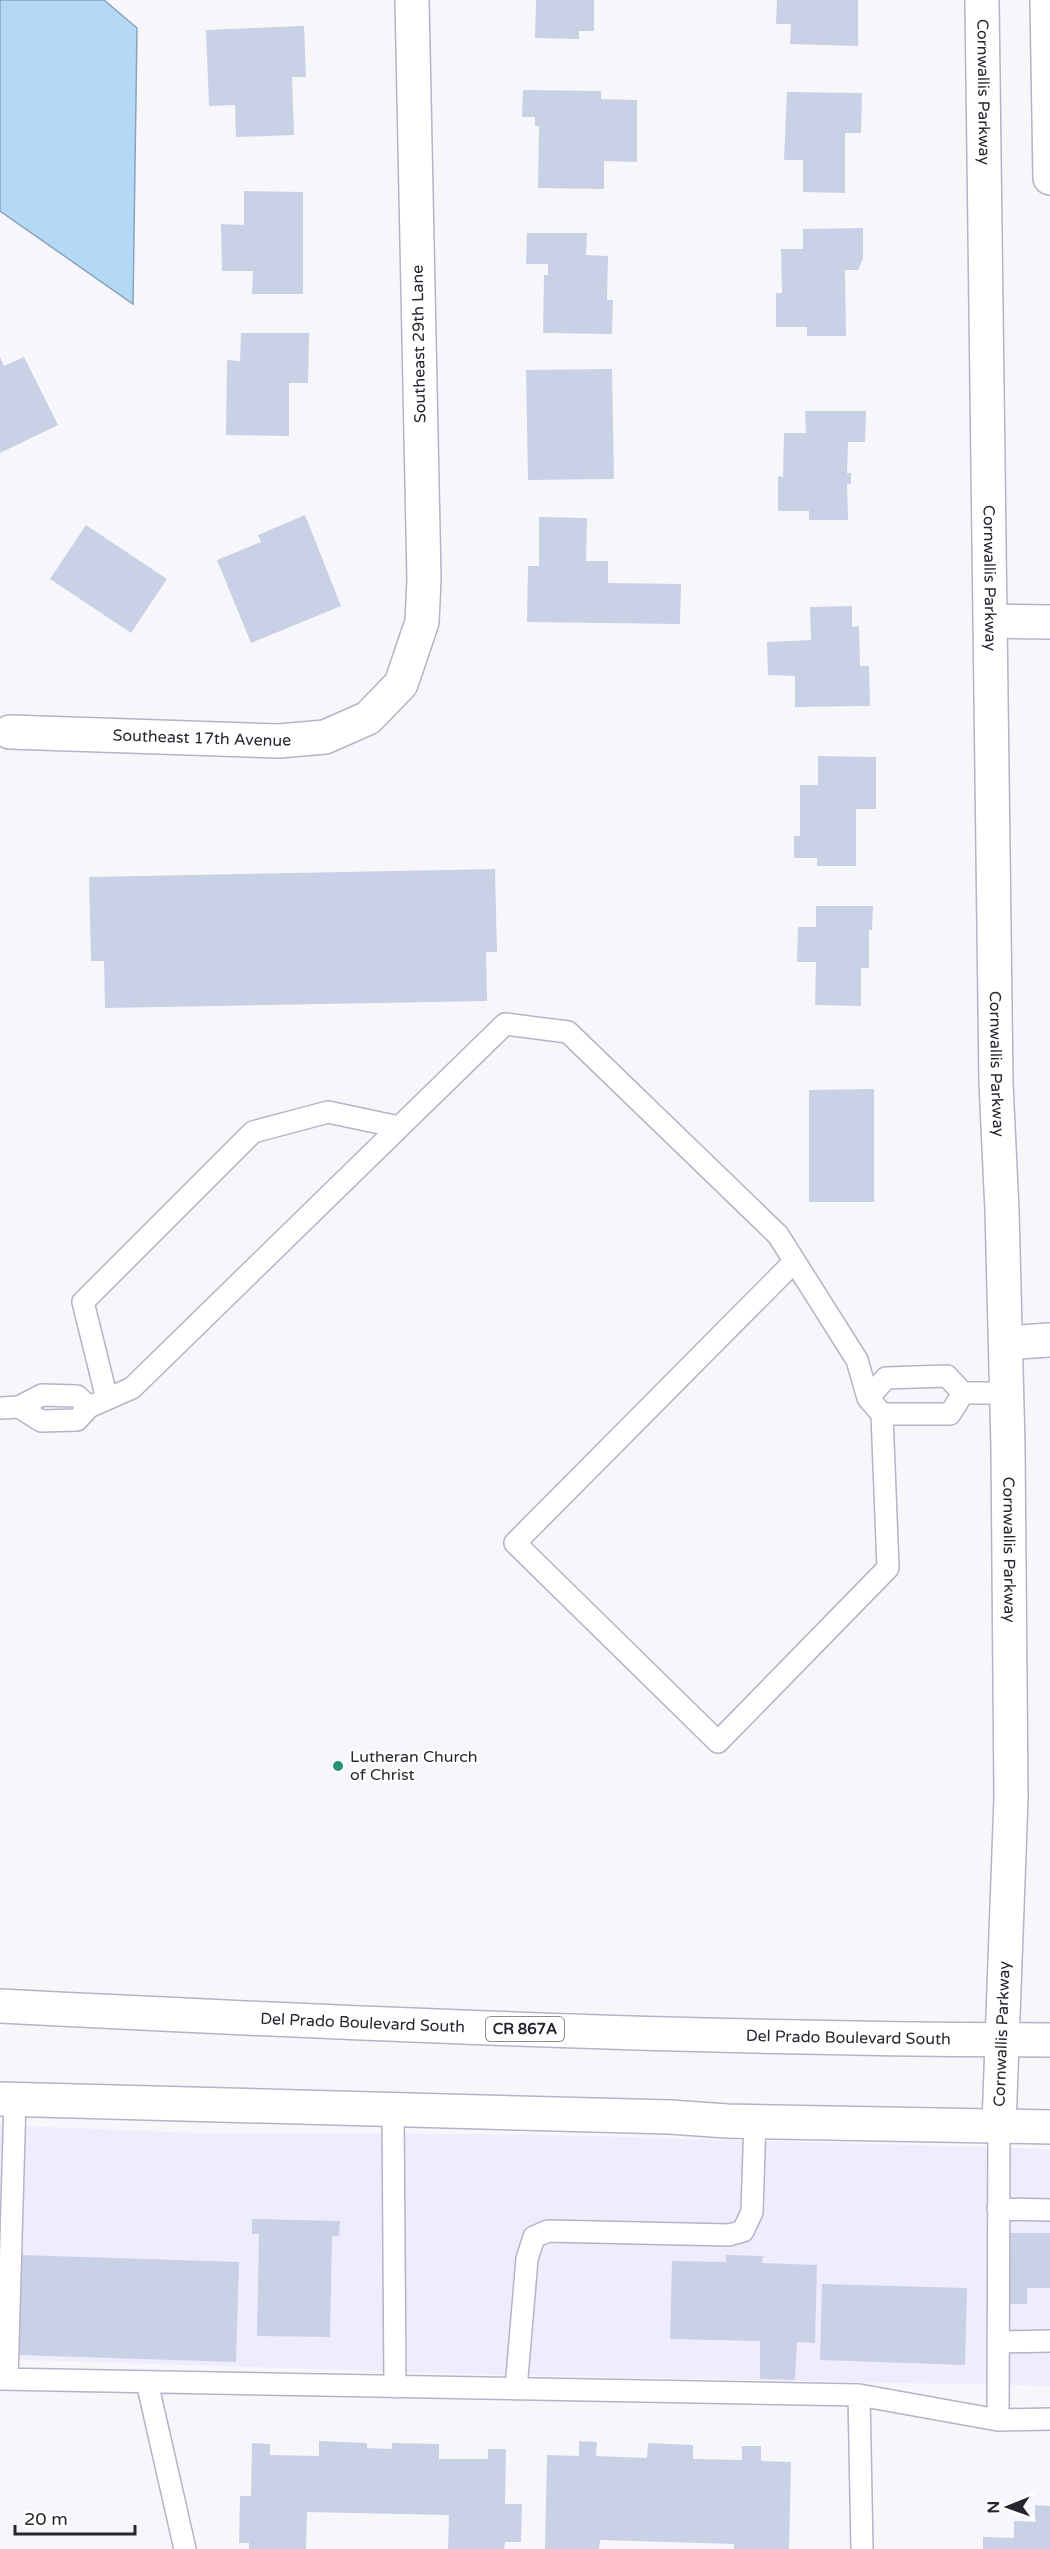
<svg xmlns="http://www.w3.org/2000/svg" width="1050" height="2549" font-family="'Varela Round',sans-serif">
<style>
.built{fill:#efecfe}
.water{fill:#b4d9f7;stroke:#8aa3bb;stroke-width:1.5}
.building{fill:#c9d1e6}
.lines{fill:none;stroke-linecap:round;stroke-linejoin:round}
.service-casing{stroke:#b7b2c8;stroke-width:24}
.minor-casing{stroke:#b7b2c8;stroke-width:36}
.tertiary-casing{stroke:#b7b2c8;stroke-width:36}
.primary-casing{stroke:#b7b2c8;stroke-width:36}
.service{stroke:#fff;stroke-width:21}
.minor{stroke:#fff;stroke-width:33}
.tertiary{stroke:#fff;stroke-width:33}
.primary{stroke:#fff;stroke-width:33}
.poi-dot{fill:#269272;stroke:#fff;stroke-width:2}
.labels{text-anchor:middle;dominant-baseline:central;stroke-width:5;stroke-linejoin:round;paint-order:stroke}
.shield{fill:#fff;stroke:#68676d;stroke-width:1.5}
.shield-label{font-size:15px;font-weight:bold;fill:#27262e}
.street-label{font-size:16px;fill:#27262e;stroke:#fff}
.poi-label{font-size:16px;fill:#27262e;stroke:#fff;text-anchor:start}
</style>
<rect width="100%" height="100%" fill="#f7f7fb"/>
<path class="built" d="M0,2125L195,2133L517,2134L1050,2149V2386L503,2375L0,2359Z"/>
<path class="water" d="M0,0H104L137,28L133,304L0,211Z"/>
<path class="building" d="M536,0H594V31H579V39L535,38Z
M777,0H858V46L790,44L791,24H776Z
M304,26L306,77H292L294,135L236,137L235,105L209,106L206,30Z
M523,90L601,91V99L637,100V162L604,161V189L538,188L539,126H535V117H522Z
M787,92L862,93L861,133H845V193L803,192V160H784Z
M244,191L303,192V294H252L253,271H222L221,224L244,225Z
M863,228V259L858,270H845L846,336H807V327H776V293H782L781,249H803V229Z
M527,233H587L586,255L608,256L607,300H613L612,334L543,333L544,275H548V264H526Z
M241,333H309L308,383H289V436L226,435L227,360L240,361Z
M0,357L4,366L24,357L58,425L0,453Z
M612,369L614,479L528,480L526,370Z
M805,411H866L865,442H848L847,473H851V484H847L848,520H809V511H778V476L783,477L784,433H806Z
M305,515L341,606L251,643L217,560L261,542L258,535Z
M539,517L587,518L586,561H608V583L681,584L680,624L527,622L528,566H539Z
M86,525L167,579L131,633L50,579Z
M852,606V627L859,626L860,666H869L870,706L795,707V676L768,675L767,642L811,640L810,607Z
M818,756L876,757V809H856V866H817V858H794V836H800V785H818Z
M495,869L497,952H486L487,1001L105,1008L104,961H91L89,877Z
M816,906H873L872,930H869V968H861V1006L815,1005L816,962H797L798,927H816Z
M874,1089V1202H809V1090Z
M252,2219L340,2221L339,2236H332L330,2337L257,2336L259,2234H252Z
M1004,2233H1050V2288H1027V2304H1003Z
M21,2255L239,2262L236,2362L18,2355Z
M726,2255L763,2256L762,2263L817,2265L815,2343L797,2342L795,2380L760,2379V2341L670,2339L672,2261L726,2262Z
M822,2284L967,2288L965,2365L820,2360Z
M319,2441L367,2443V2448L392,2449V2443L439,2444V2459H488V2449H506L505,2504H522L521,2542H505L504,2549H448L449,2515L307,2512L306,2549H249V2543H239L240,2496H251L252,2443L270,2444V2455L319,2456Z
M579,2441L597,2442L596,2456L647,2458L648,2443L693,2445V2459L742,2460V2446H761V2461L791,2462L789,2549H734V2544L600,2540L599,2549H545L547,2455L579,2456Z
M1035,2505L1050,2506V2549H983V2537L1014,2538V2521L1035,2522Z"/>
<g class="lines">
<defs>
<path id="service" d="M794,1262L515,1543L718,1742L888,1568L882,1414
M963,1393H1006
M107,1399L83,1302L253,1132L328,1112L399,1127
M89,1407L132,1388L505,1024L568,1032L778,1235L857,1360L868,1398L882,1414H950L963,1393L947,1376L886,1378L868,1398
M0,1408L19,1407L42,1395L77,1396L89,1407L77,1420L41,1421L19,1407
M393,2110L395,2387
M998,2209L1050,2210
M998,2342L1050,2341
M0,2379L859,2395L998,2420L1050,2419
M7,2379L15,2100
M147,2382L185,2549
M516,2389L527,2259L534,2237L548,2231L729,2235L743,2231L752,2212L755,2121
M859,2395L862,2549
M998,2420L999,2125"/>
<g id="minor">
<path id="s1" d="M10,732L279,741L325,737L368,718L401,684L422,622L424,579L412,0"/>
<path d="M1006,1343L1050,1340"/>
</g>
<g id="tertiary">
<path id="s2" d="M982,0L996,1083L1002,1211L1008,1447L1011,1798L999,2125"/>
<path d="M1047,0L1050,178"/>
<path d="M991,621L1050,622"/>
</g>
<g id="primary">
<path id="s3" d="M0,2006C350,2024 700,2039 1050,2040"/>
<path d="M0,2099L670,2117L727,2121L1050,2127"/>
</g>
</defs>
<use href="#service" class="service-casing"/>
<use href="#minor" class="minor-casing"/>
<use href="#tertiary" class="tertiary-casing"/>
<use href="#primary" class="primary-casing"/>
<use href="#service" class="service"/>
<use href="#minor" class="minor"/>
<use href="#tertiary" class="tertiary"/>
<use href="#primary" class="primary"/>
</g>
<circle class="poi-dot" cx="338" cy="1766" r="6"/>
<g class="labels">
<rect class="shield" x="486" y="2017" width="78" height="24" rx="4.5"/>
<g class="shield-label">
<text x="525" y="2029">CR 867A</text>
</g>
<g class="street-label">
<text stroke="none"><textPath href="#s2" startOffset="92">Cornwallis Parkway</textPath></text>
<text transform="translate(419 344) rotate(-91)">Southeast 29th Lane</text>
<text stroke="none"><textPath href="#s2" startOffset="578">Cornwallis Parkway</textPath></text>
<text stroke="none"><textPath href="#s1" startOffset="192">Southeast 17th Avenue</textPath></text>
<text stroke="none"><textPath href="#s2" startOffset="1064">Cornwallis Parkway</textPath></text>
<text stroke="none"><textPath href="#s2" startOffset="1550">Cornwallis Parkway</textPath></text>
<text stroke="none"><textPath href="#s3" startOffset="363">Del Prado Boulevard South</textPath></text>
<text transform="translate(1002 2034) rotate(-88)">Cornwallis Parkway</text>
<text stroke="none"><textPath href="#s3" startOffset="849">Del Prado Boulevard South</textPath></text>
</g>
<g class="poi-label">
<text x="350" y="1757">Lutheran Church<tspan x="350" dy="18">of Christ</tspan></text>
</g>
</g>
<g transform="translate(1008 2507) rotate(269)" stroke="#ffffff" stroke-width="4.5" paint-order="stroke">
<path d="M0-4.5L10 22L0 15L-10 22Z" fill="#27262e"/>
<text y="-9" font-size="16" font-weight="bold" text-anchor="middle" fill="#27262e">N</text>
</g>
<path d="M15 2525v9h120v-9" fill="none" stroke="#27262e" stroke-width="3"/>
<text x="24" y="2525" font-size="18" fill="#27262e" stroke="#ffffff" stroke-width="4.5" paint-order="stroke">20 m</text>
</svg>
